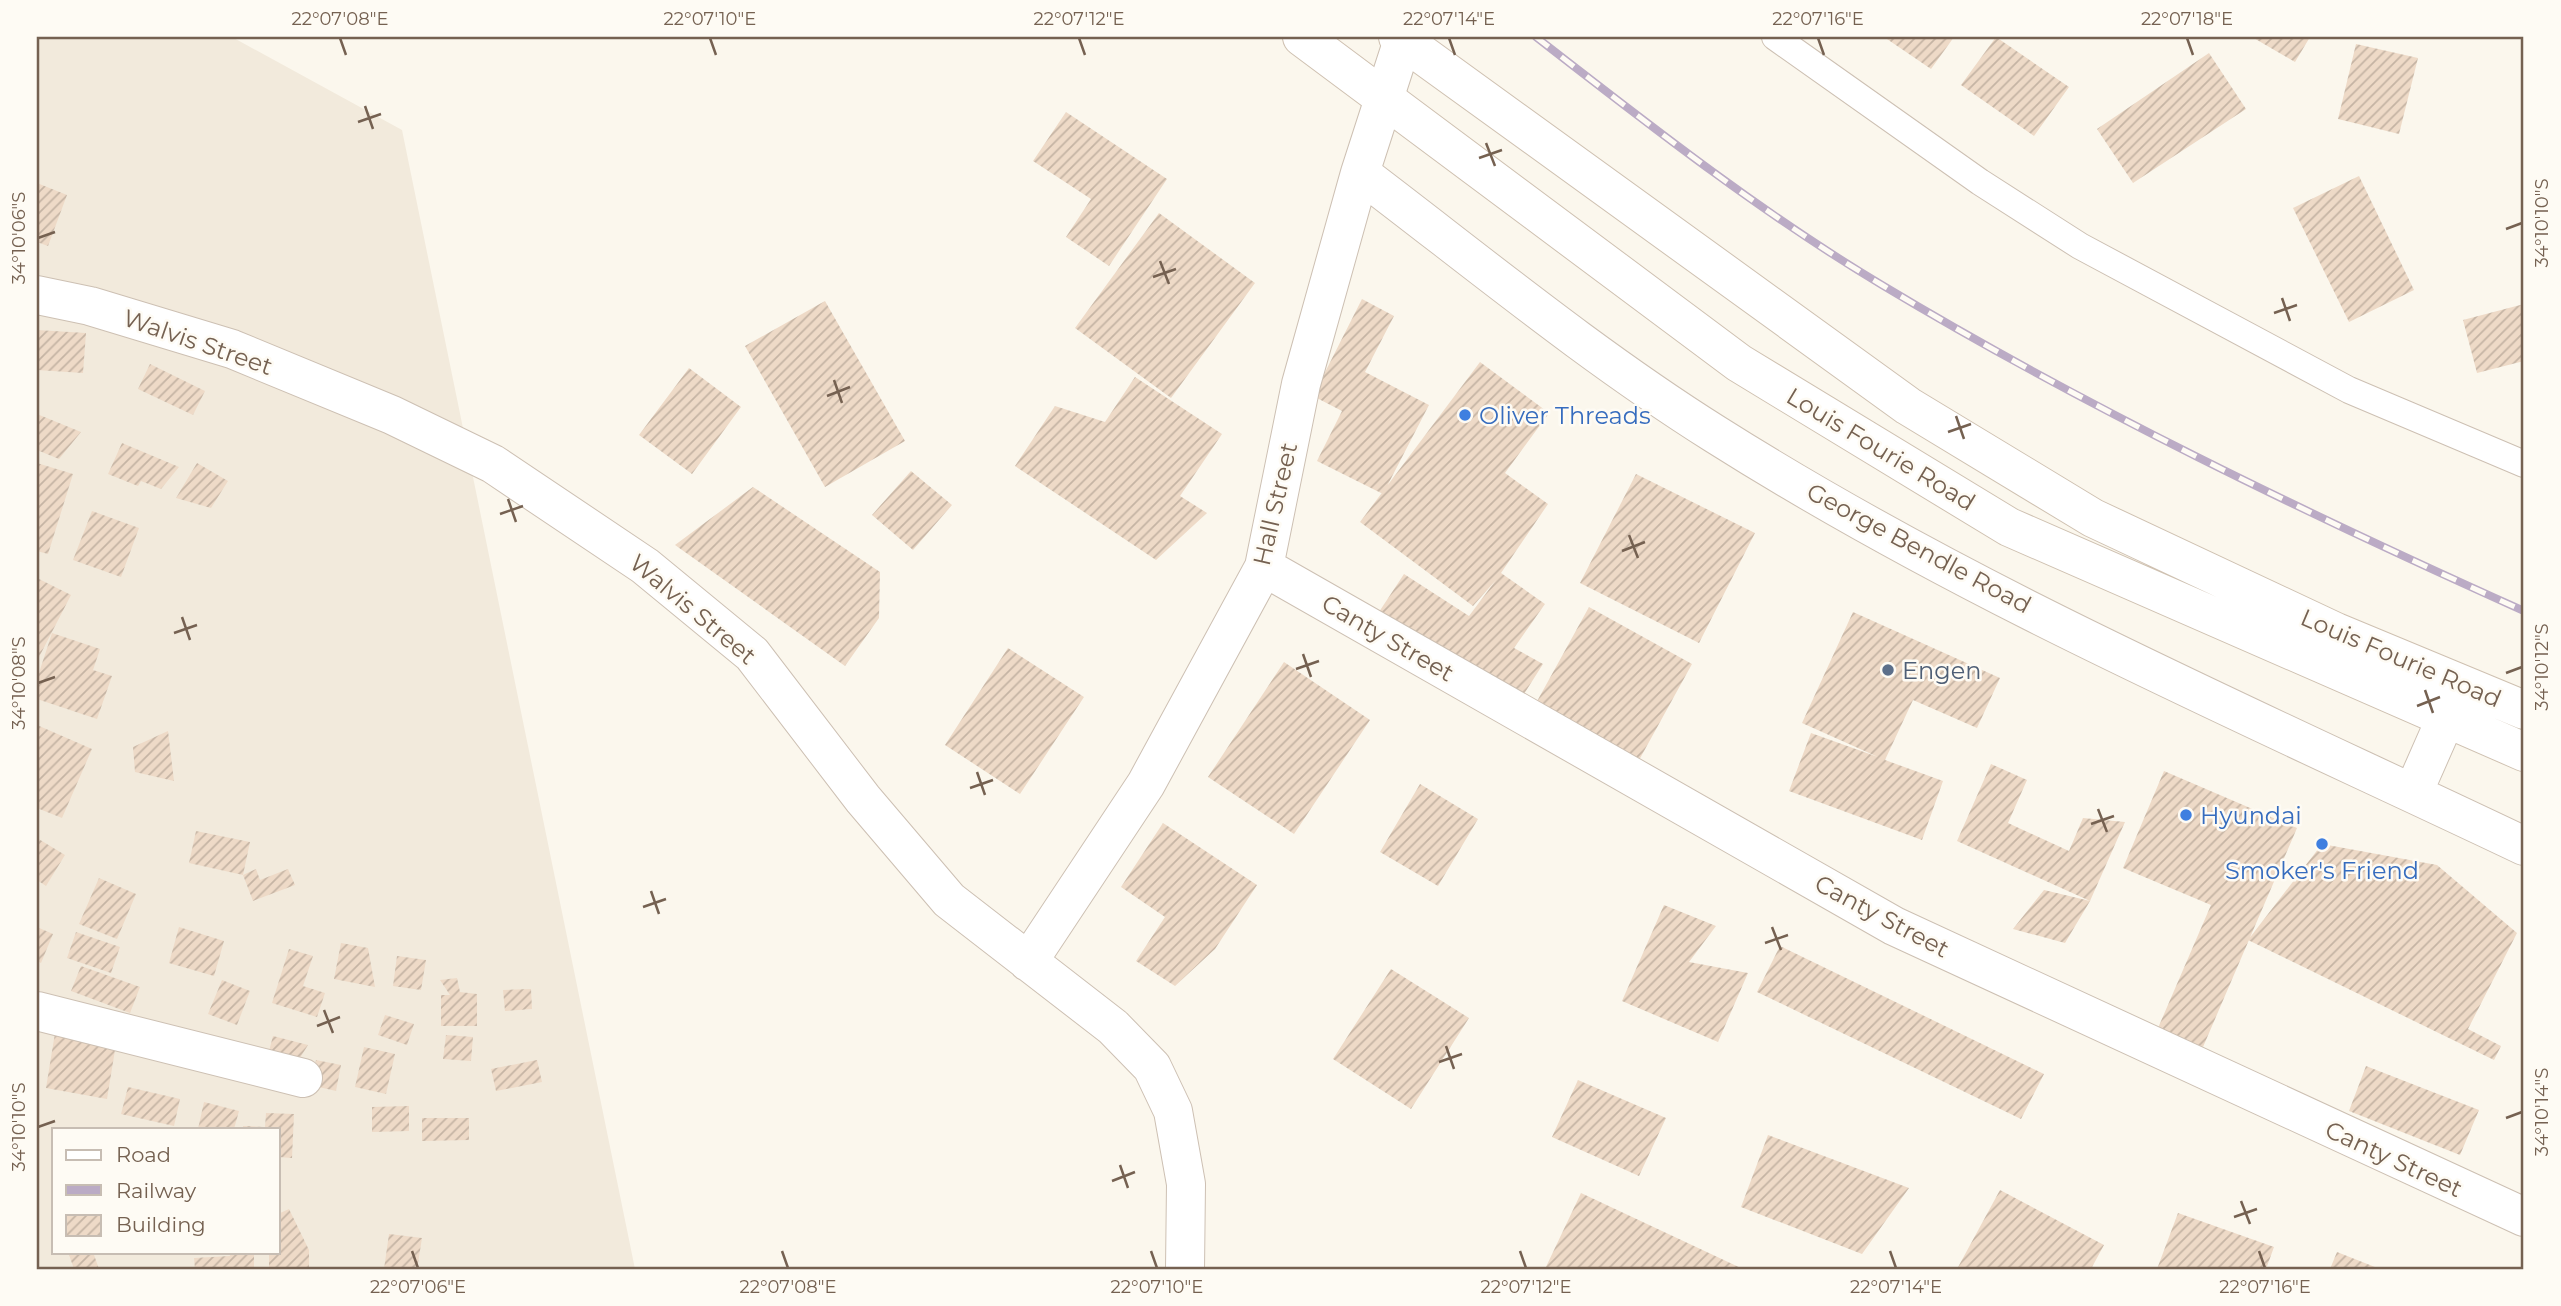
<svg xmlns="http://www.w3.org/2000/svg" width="2561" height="1306" font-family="Montserrat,sans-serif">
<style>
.residential{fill:#f2eadc;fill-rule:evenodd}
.building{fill:url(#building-hatch)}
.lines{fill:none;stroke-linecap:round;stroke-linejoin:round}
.service-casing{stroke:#cdc0b3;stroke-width:28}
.minor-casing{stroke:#cdc0b3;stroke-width:40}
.secondary-casing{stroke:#cfc1b1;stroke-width:40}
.service{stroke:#fff;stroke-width:26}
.minor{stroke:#fff;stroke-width:38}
.secondary{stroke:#fff;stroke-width:38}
.rail-casing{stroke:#bbabc5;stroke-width:8}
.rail{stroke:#fefbf4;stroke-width:5;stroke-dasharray:16;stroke-linecap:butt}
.ticks{fill:none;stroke:#756151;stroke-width:2.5}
.shop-dot{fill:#3f7fe0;stroke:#fefbf4;stroke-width:2.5}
.service-dot{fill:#5c6f8a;stroke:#fefbf4;stroke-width:2.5}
.labels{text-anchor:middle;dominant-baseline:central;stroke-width:5;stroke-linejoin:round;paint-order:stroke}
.street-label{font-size:24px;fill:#756151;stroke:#fefbf4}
.shop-label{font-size:24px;fill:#366cbe;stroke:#fefbf4;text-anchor:start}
.service-label{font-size:24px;fill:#4e5e75;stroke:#fefbf4;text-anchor:start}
.neatline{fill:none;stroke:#756151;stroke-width:2.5}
.ticks-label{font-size:18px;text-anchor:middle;fill:#756151}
</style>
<defs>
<pattern id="building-hatch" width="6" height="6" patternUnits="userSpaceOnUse" patternTransform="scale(1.75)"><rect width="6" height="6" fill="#eedac7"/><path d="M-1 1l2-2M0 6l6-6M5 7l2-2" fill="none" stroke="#c5b4a4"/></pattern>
</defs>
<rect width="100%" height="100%" fill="#fbf7ed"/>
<path class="residential" d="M37,37H232L402,130L635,1269H37ZM54,1129H278V1252H54Z"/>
<path class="building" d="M1884,37H1954L1931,69Z
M1996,37L2069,87L2034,136L1961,85Z
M2252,37H2310L2295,62Z
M2356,44L2418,58L2399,134L2338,119Z
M2209,53L2246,109L2133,183L2097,129Z
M1066,112L1167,179L1109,266L1066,237L1091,199L1033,161Z
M2359,176L2414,290L2349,322L2293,208Z
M37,183L67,195L48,246L37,242Z
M1159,213L1255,283L1171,398L1075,328Z
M1362,299L1394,316L1365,372L1429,405L1383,494L1317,461L1342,411L1313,396Z
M825,301L905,441L825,487L745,346Z
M2524,304V361L2477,373L2463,320Z
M37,330L86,333L83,373L37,370Z
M1480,362L1549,413L1505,473L1548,504L1501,573L1545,604L1514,648L1543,664L1517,705L1377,615L1404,574L1469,616L1496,580L1473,606L1360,522Z
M150,364L205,391L193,415L138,389Z
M689,368L741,407L692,474L639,435Z
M1135,377L1222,434L1180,496L1207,513L1156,560L1015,466L1055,406L1105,422Z
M37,414L81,432L59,459L37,450Z
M122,443L179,467L161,489L141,481L138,486L108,474Z
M37,463L73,474L48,554L37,551Z
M197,463L228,481L211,508L176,498Z
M911,471L952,505L913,550L872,515Z
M1636,474L1755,533L1699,643L1580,583Z
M753,487L880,572L879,618L845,666L675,545Z
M92,511L139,528L121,577L73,560Z
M39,579L71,595L37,661V584Z
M1589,607L1692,664L1633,771L1530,714Z
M1853,612L2000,678L1977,728L1913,700L1885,760L1943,781L1922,840L1789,791L1811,733L1878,757L1802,723Z
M52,633L100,649L93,670L112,676L97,719L37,699V679Z
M1008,648L1084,697L1020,794L945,745Z
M1284,662L1370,720L1294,834L1208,777Z
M37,725L92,749L62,818L37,808Z
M168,731L174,781L135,772L133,747Z
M1991,764L2027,780L2008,823L2069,851L2083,818L2125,822L2090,901L1957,841Z
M2164,771L2297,828L2203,1047L2158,1028L2211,905L2123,868Z
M1420,784L1478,819L1438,886L1380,852Z
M1163,823L1257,885L1215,949L1175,986L1136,961L1165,917L1121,887Z
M196,831L250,842L243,875L189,863Z
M37,838L65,855L46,886L37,880Z
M2322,844L2437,865L2517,933L2468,1029L2501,1046L2494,1060L2248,940Z
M256,869L260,880L288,869L295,885L253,901L243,875Z
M99,878L136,894L117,939L79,924Z
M2044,890L2090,901L2065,943L2013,929Z
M1664,905L1716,926L1689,962L1748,973L1718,1042L1622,1001Z
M37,927L53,934L41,963L37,961Z
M179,927L224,941L214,976L169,963Z
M76,932L120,947L111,973L67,958Z
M341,943L368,948L375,987L334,979Z
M1780,946L2044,1074L2021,1119L1757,992Z
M289,949L313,956L303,986L325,993L317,1017L272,1003Z
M397,956L426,960L421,990L393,986Z
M81,966L140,987L130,1013L71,991Z
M1391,969L1469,1018L1411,1109L1333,1059Z
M457,978L460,992L477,994V1026H441V995H450L440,980Z
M222,980L250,991L237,1025L208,1014Z
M531,989L532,1009L505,1011L503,990Z
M385,1015L414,1024L407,1045L378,1035Z
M55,1033L116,1044L107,1099L46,1088Z
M446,1035L473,1037L471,1061L443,1059Z
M273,1036L308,1045L293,1069L266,1063Z
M364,1047L395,1054L386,1094L355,1087Z
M316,1060L341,1065L336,1091L310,1085Z
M537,1060L542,1082L496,1091L491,1069Z
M2366,1066L2479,1110L2460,1155L2349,1111Z
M1578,1080L1666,1118L1639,1176L1552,1137Z
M128,1087L180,1099L174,1126L121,1114Z
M204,1102L239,1111L234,1129H198Z
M409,1106V1131L372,1132V1107Z
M266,1113L294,1114L292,1158L278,1157V1129H243V1126L265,1127Z
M422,1118H469V1140L422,1141Z
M1768,1135L1909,1188L1862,1254L1741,1207Z
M2000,1190L2104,1245L2091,1269H1957Z
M1581,1193L1743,1269H1545Z
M289,1209L309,1250V1269H269V1252H278V1214Z
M2178,1213L2274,1247L2266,1269H2157Z
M389,1234L422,1238L417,1269H384Z
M68,1252H93L99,1269H74Z
M229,1252H254V1269H195L194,1258L230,1256Z
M2337,1252L2380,1269H2330Z"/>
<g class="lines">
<defs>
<path id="service" d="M1775,37L1980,182L2080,246L2349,390L2524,464"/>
<path id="minor" d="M1360,173C1476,261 1591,356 1715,434C1971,596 2251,716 2524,846
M37,295L90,306L232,349L392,415L493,464L645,566L752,654L863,799L949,900L1113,1027L1152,1067L1173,1111L1186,1184L1185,1269
M1264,567L1894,926L2524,1217
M2413,793L2446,718
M1028,962L1146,784L1264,567L1301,384L1360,173L1403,40
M37,1011L303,1078"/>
<path id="secondary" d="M1302,37L1739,363L2009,527L2524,752
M1398,37L1908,406L2093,518L2336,632L2524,710"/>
</defs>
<use href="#service" class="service-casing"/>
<use href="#minor" class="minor-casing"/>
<use href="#secondary" class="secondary-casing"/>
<use href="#service" class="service"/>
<use href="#minor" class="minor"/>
<use href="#secondary" class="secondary"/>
<defs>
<path id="rail" d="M1536,37C1648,124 1760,212 1882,285C2085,407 2308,514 2524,611"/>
</defs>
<use href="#rail" class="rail-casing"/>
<use href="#rail" class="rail"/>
</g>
<path class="ticks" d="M340,38L346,55M710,38L716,55M1079,38L1085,55M1449,38L1455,55M1818,38L1824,55M2187,38L2193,55M365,106L373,129M358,122L381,114M1486,143L1495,166M1479,158L1502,150M2506,229L2522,223M38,238L55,232M1160,261L1169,284M1153,277L1176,269M2282,298L2290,321M2274,313L2297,305M834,380L842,403M827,396L850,387M1956,416L1964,439M1948,432L1971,424M508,499L516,522M500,514L523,506M1629,535L1638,558M1622,551L1645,542M182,617L190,640M174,633L197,625M1303,654L1311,677M1296,669L1319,661M2506,673L2522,667M38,683L55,677M2425,690L2433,713M2417,706L2440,697M977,772L985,795M970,788L993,780M2098,809L2107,832M2091,824L2114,816M651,891L659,914M643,907L666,899M1772,927L1781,950M1765,943L1788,935M324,1010L333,1033M317,1026L340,1017M1446,1046L1454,1069M1439,1062L1462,1054M2506,1118L2522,1112M38,1127L55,1121M1120,1165L1128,1188M1112,1181L1135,1172M2241,1201L2250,1224M2234,1217L2257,1209M412,1251L418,1268M782,1251L788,1268M1151,1251L1157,1268M1520,1251L1526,1268M1890,1251L1896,1268M2259,1251L2265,1268"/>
<g class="shop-dot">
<circle cx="1465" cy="415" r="7"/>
<circle cx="2186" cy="815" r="7"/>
<circle cx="2322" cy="844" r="7"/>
</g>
<circle class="service-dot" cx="1888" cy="670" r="7"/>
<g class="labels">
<g class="street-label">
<text transform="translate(198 342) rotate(19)">Walvis Street</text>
<text transform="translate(1881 449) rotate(31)">Louis Fourie Road</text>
<text transform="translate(1275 504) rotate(-77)">Hall Street</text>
<text transform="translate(1919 548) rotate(28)">George Bendle Road</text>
<text transform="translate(693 609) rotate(40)">Walvis Street</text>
<text transform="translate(1388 638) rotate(30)">Canty Street</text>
<text transform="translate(2401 658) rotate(23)">Louis Fourie Road</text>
<text transform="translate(1882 916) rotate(28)">Canty Street</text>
<text transform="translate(2394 1159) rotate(25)">Canty Street</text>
</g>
<g class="shop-label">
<text x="1479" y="415">Oliver Threads</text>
<text x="2200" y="815">Hyundai</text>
<text x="2322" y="870" text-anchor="middle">Smoker's Friend</text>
</g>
<g class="service-label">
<text x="1902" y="670">Engen</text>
</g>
</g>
<rect width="2561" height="1306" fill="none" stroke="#fefbf4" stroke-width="77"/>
<rect x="52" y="1128" width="228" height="126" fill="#fefbf4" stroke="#c7bdb3" stroke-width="2"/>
<rect x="66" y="1150" width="35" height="10" fill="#ffffff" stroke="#c7bdb3" stroke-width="2"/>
<text x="116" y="1162" font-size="21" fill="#756151">Road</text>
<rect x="66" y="1185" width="35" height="10" fill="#bbabc5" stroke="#c7bdb3" stroke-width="2"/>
<text x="116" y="1198" font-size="21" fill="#756151">Railway</text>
<rect x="66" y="1215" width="35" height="21" fill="url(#building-hatch)" stroke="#c7bdb3" stroke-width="2"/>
<text x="116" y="1232" font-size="21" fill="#756151">Building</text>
<rect x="38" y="38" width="2484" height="1230" class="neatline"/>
<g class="ticks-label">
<text x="340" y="25">22°07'08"E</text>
<text x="710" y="25">22°07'10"E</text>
<text x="1079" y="25">22°07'12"E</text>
<text x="1449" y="25">22°07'14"E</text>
<text x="1818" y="25">22°07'16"E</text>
<text x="2187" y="25">22°07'18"E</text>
<text transform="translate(2542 223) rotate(-90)" y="6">34°10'10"S</text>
<text transform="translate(19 238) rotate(-90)" y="6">34°10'06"S</text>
<text transform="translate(2542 667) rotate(-90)" y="6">34°10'12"S</text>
<text transform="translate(19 683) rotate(-90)" y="6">34°10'08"S</text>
<text transform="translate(2542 1112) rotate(-90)" y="6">34°10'14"S</text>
<text transform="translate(19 1127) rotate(-90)" y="6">34°10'10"S</text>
<text x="418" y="1293">22°07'06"E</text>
<text x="788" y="1293">22°07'08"E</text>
<text x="1157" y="1293">22°07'10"E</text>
<text x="1526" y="1293">22°07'12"E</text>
<text x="1896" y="1293">22°07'14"E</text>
<text x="2265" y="1293">22°07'16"E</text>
</g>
</svg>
